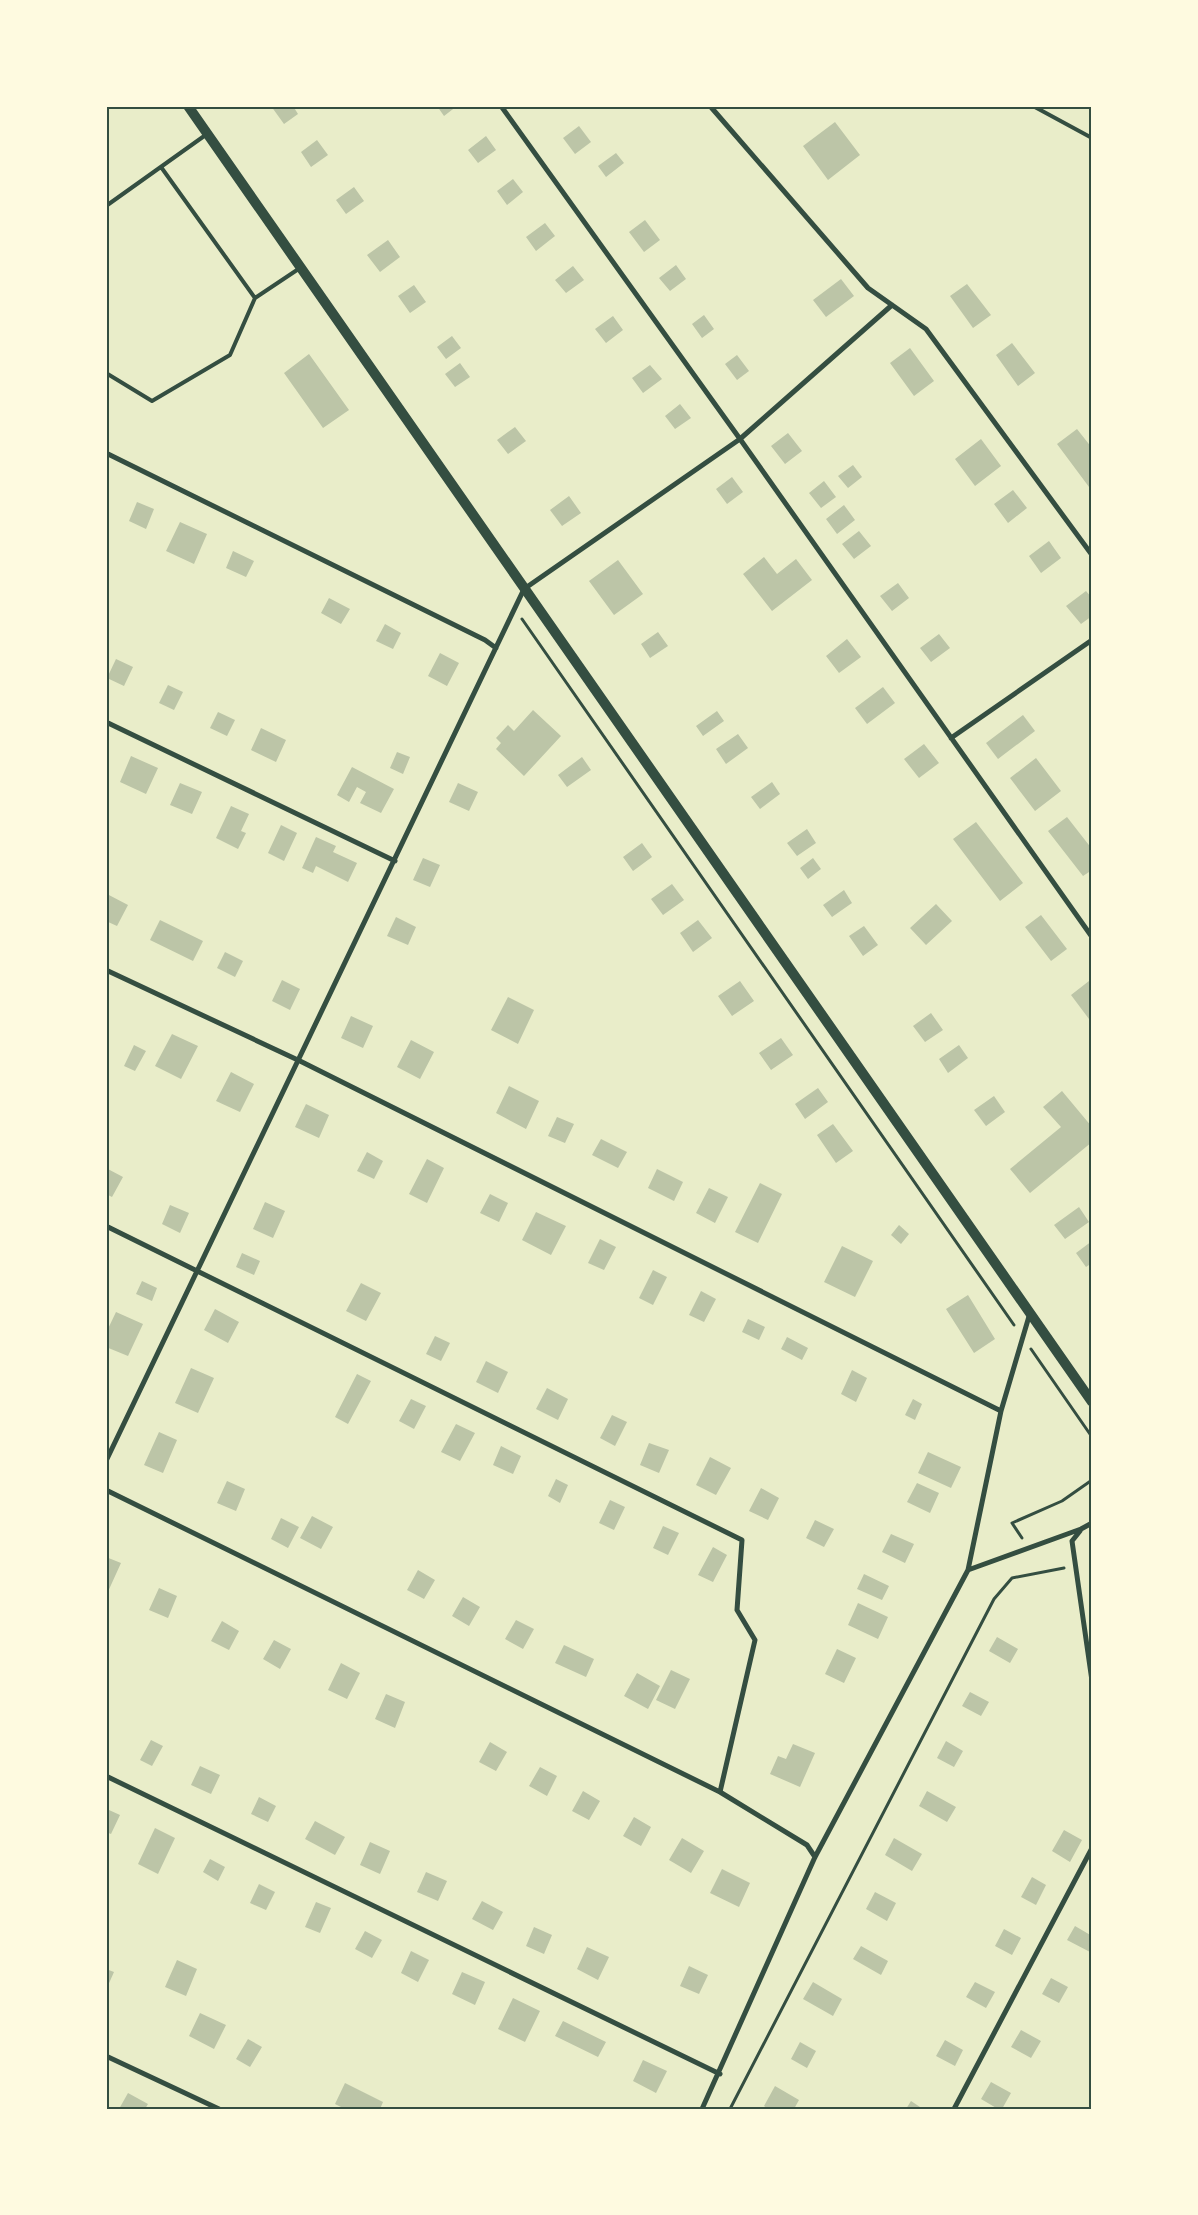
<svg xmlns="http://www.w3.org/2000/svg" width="1198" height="2215" font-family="'Noto Sans',sans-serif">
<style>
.building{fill:#bcc5a7}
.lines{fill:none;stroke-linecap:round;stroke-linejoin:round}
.path{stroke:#344e41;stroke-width:3}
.service{stroke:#344e41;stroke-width:4}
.minor{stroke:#344e41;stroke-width:5}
.secondary{stroke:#344e41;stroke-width:10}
.neatline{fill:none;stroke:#344e41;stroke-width:2}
</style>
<rect width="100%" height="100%" fill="#e9edc9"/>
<path class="building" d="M271,106H293L298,114L284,124Z
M437,106H457L444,116Z
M835,122L860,155L828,180L803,146Z
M579,126L591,142L575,154L563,138Z
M486,136L496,150L478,163L468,150Z
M317,140L328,155L311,167L301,152Z
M616,153L624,163L606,177L598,166Z
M513,179L523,192L507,205L497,191Z
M354,187L364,201L346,214L336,200Z
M645,220L660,240L644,252L629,232Z
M545,223L555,236L536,251L526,237Z
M388,240L400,257L380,272L367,255Z
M676,265L686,279L670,291L659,278Z
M573,266L584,280L566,293L555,280Z
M841,279L854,296L826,317L813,300Z
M967,284L991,315L973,328L950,296Z
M414,285L426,302L410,313L398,296Z
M704,315L714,329L702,338L692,324Z
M613,316L623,330L606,343L595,329Z
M452,336L461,348L446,359L437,347Z
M1012,343L1035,373L1018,386L996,355Z
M910,348L934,381L914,396L890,363Z
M309,354L349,410L323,428L284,373Z
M737,355L749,371L737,380L725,364Z
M460,363L470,377L455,387L445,374Z
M650,365L662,379L643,393L632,378Z
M680,404L691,418L675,429L665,416Z
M515,427L526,441L508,454L497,440Z
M1077,429L1092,448V491L1057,444Z
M788,433L802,451L785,464L771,446Z
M981,439L1001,466L975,486L955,459Z
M853,465L862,477L848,488L838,476Z
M732,477L743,492L727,504L716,489Z
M824,481L836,497L821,508L809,493Z
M1013,490L1027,508L1008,523L994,504Z
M569,496L581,513L562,526L550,510Z
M137,502L154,509L146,529L129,521Z
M844,505L855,520L837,534L826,519Z
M180,522L207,534L194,564L166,551Z
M859,531L871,546L854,559L842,544Z
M1049,541L1061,558L1041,573L1029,556Z
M233,551L254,561L246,577L226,568Z
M764,557L777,574L796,559L812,580L772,611L743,574Z
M618,560L643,594L614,615L589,581Z
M898,583L909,598L892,611L880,596Z
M1086,591L1092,598V616L1081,624L1066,606Z
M329,598L350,609L341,624L321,613Z
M385,624L401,633L393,649L376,641Z
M658,632L668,646L650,658L641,644Z
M939,634L950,648L931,662L920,648Z
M847,639L861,657L839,673L826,656Z
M440,653L459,663L447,686L428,676Z
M116,659L133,667L124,686L107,678Z
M168,685L183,692L174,710L159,703Z
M883,687L895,703L867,724L855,708Z
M533,710L561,736L524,776L496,749L501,743L496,738L508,725L514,731Z
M717,711L724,721L703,736L696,726Z
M218,712L235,720L227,736L210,728Z
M1023,715L1035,731L998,759L986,743Z
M261,728L286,740L276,762L251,750Z
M738,734L748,748L726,764L716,749Z
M924,744L939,763L919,778L904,759Z
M397,752L410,757L403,774L390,768Z
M131,756L158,768L146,794L120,782Z
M582,757L591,770L567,787L558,775Z
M1036,758L1061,791L1035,811L1010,778Z
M352,767L394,789L381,813L360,803L366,792L357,787L349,802L337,795Z
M772,782L780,794L760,809L751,797Z
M180,783L202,792L192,814L170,805Z
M458,783L478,792L469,811L449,802Z
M231,806L249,814L241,831L246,833L238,849L216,838Z
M1067,817L1092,849V870L1083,876L1048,831Z
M976,822L1023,883L1000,901L953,839Z
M281,825L297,833L284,861L268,853Z
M807,829L816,843L797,856L787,843Z
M316,837L336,846L333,852L357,863L348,882L316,866L313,873L302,868Z
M642,843L652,857L633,871L623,857Z
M423,858L440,865L430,887L413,880Z
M813,858L821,869L808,879L800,868Z
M672,884L684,900L663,915L651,899Z
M844,890L852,903L832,917L823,905Z
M107,894L128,905L117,926L106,921Z
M936,904L952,921L926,945L910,928Z
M1041,915L1067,949L1051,961L1025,927Z
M396,917L416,927L408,945L387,936Z
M160,920L203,941L193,961L150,940Z
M698,920L712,938L693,952L680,933Z
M864,926L878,945L863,956L849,936Z
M225,952L243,961L235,977L217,968Z
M282,980L300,989L290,1010L272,1001Z
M740,981L754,1001L732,1016L718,996Z
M1089,981L1092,984V1023L1071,995Z
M508,997L534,1010L518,1044L491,1030Z
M931,1013L943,1030L925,1042L913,1026Z
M351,1016L373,1026L363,1048L341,1038Z
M172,1034L198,1046L181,1079L155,1066Z
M781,1038L793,1055L771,1070L759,1053Z
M411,1040L434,1052L420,1079L397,1067Z
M134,1045L146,1051L135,1071L124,1066Z
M959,1045L968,1058L948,1073L939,1059Z
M231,1072L254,1084L240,1112L216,1101Z
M509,1086L539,1101L526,1129L496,1113Z
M818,1088L828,1102L805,1119L795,1104Z
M1062,1091L1092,1127V1142L1030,1193L1010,1169L1061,1127L1043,1107Z
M994,1096L1005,1112L986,1126L974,1110Z
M306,1104L329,1115L319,1138L295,1127Z
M557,1117L574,1124L565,1143L548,1136Z
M833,1124L853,1151L836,1163L817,1135Z
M601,1139L627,1152L618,1168L592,1155Z
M367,1152L383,1161L374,1179L357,1171Z
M427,1159L444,1168L427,1203L409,1194Z
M106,1168L123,1177L112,1197L106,1194Z
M657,1169L683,1182L674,1201L648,1188Z
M760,1183L782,1194L758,1243L735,1232Z
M709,1188L728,1197L715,1223L696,1213Z
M490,1194L508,1203L499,1222L480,1213Z
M265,1202L285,1211L273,1238L253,1229Z
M170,1205L189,1213L180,1233L162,1224Z
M1079,1207L1089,1222L1065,1239L1054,1225Z
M536,1212L566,1226L551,1255L522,1240Z
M899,1225L909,1234L901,1244L891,1235Z
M600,1239L616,1247L604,1270L588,1263Z
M1092,1241V1263L1086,1267L1076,1253Z
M842,1246L873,1261L855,1297L824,1282Z
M242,1253L260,1261L254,1275L236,1267Z
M653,1270L667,1277L653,1305L639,1298Z
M142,1281L157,1288L152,1301L136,1294Z
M361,1283L381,1293L366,1321L346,1311Z
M701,1291L716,1299L704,1322L689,1315Z
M968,1295L995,1339L974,1353L946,1309Z
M215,1309L239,1322L228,1343L204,1330Z
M116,1312L143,1324L128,1356L106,1347V1333Z
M748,1319L765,1327L759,1340L742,1332Z
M435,1336L450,1343L441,1361L426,1354Z
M787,1337L808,1348L802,1360L781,1349Z
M486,1361L508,1372L498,1393L476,1382Z
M191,1368L214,1378L198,1413L175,1403Z
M852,1370L867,1378L856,1402L841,1394Z
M357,1374L371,1381L348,1424L335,1417Z
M547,1388L568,1399L558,1420L536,1409Z
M411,1399L426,1406L414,1429L399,1421Z
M913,1399L922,1404L915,1420L905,1415Z
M612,1415L627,1422L615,1446L600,1438Z
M456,1424L475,1433L460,1461L441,1452Z
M159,1432L177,1440L163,1473L144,1465Z
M649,1443L669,1450L659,1473L640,1465Z
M501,1446L521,1456L513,1474L493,1465Z
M928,1452L961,1467L951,1488L918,1473Z
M710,1457L731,1468L716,1495L696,1485Z
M556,1479L568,1485L560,1503L548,1496Z
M227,1481L245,1489L236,1511L217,1503Z
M917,1483L939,1493L930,1513L907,1502Z
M761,1488L779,1498L768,1520L749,1511Z
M610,1500L625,1507L614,1530L599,1523Z
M312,1516L333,1527L321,1549L300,1538Z
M281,1518L299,1527L288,1548L271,1539Z
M815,1520L834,1529L824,1547L806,1538Z
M663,1526L679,1533L668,1555L653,1548Z
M891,1534L914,1544L905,1563L882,1552Z
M713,1547L727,1555L713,1582L698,1575Z
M106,1557L121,1563L106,1596Z
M418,1570L435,1580L424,1599L407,1590Z
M864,1574L889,1586L882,1600L857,1589Z
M159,1588L177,1596L168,1618L149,1610Z
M463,1597L480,1607L469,1626L452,1616Z
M858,1603L888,1617L878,1639L848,1625Z
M516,1620L534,1629L523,1649L505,1639Z
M222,1621L239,1631L229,1650L211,1641Z
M997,1637L1018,1649L1010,1663L989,1651Z
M274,1640L291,1649L280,1669L263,1659Z
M564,1645L594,1659L586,1677L555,1663Z
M837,1649L856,1658L844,1683L825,1674Z
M341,1663L360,1673L347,1699L328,1690Z
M671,1670L690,1679L675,1709L656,1700Z
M637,1673L660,1686L648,1709L624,1696Z
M970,1692L989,1702L981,1716L962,1706Z
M386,1694L405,1702L395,1728L375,1719Z
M151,1740L163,1746L152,1766L140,1760Z
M946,1741L963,1751L954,1767L937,1758Z
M490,1742L507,1752L496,1771L479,1762Z
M793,1744L815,1753L800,1787L770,1774L778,1756L786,1759Z
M200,1766L220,1775L211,1794L191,1785Z
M540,1767L557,1776L547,1796L529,1786Z
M583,1791L600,1801L589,1820L572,1811Z
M927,1791L956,1807L947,1822L919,1806Z
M259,1797L276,1806L268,1822L251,1814Z
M109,1810L120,1815L111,1834L106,1832V1815Z
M634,1817L651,1827L641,1846L623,1836Z
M315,1821L345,1837L335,1855L305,1839Z
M155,1828L175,1838L158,1874L138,1864Z
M1064,1830L1082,1840L1070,1862L1052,1851Z
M682,1838L704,1851L691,1873L669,1860Z
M894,1838L922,1854L912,1871L885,1855Z
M370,1842L390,1851L380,1874L360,1865Z
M210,1859L225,1867L218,1881L203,1872Z
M722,1869L750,1883L739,1907L710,1893Z
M426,1872L447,1881L438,1901L417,1892Z
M1032,1877L1046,1885L1036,1905L1021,1897Z
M259,1884L275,1892L266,1910L250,1903Z
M875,1892L896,1903L887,1921L866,1909Z
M482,1901L503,1912L493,1930L472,1919Z
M316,1902L331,1908L320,1933L305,1927Z
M1075,1926L1092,1936L1090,1952L1067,1940Z
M534,1927L552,1935L544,1954L526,1946Z
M1004,1929L1021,1938L1012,1955L995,1946Z
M365,1931L382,1940L372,1958L355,1949Z
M861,1946L888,1961L881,1975L853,1959Z
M587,1947L609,1957L598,1980L577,1969Z
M411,1951L429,1960L418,1982L401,1973Z
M177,1960L197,1969L186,1996L165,1987Z
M689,1966L708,1975L699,1994L680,1986Z
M106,1969L114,1972L106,1990Z
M462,1972L485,1982L475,2005L452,1994Z
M1051,1978L1068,1987L1059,2003L1042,1994Z
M813,1982L842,1999L833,2016L803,1999Z
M975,1982L995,1992L986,2008L966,1997Z
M513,1998L540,2011L525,2042L498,2029Z
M200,2013L226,2025L214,2049L189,2036Z
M563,2021L606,2042L598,2057L555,2036Z
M1021,2030L1041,2041L1031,2058L1011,2047Z
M248,2039L262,2047L250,2067L236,2059Z
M945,2040L963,2050L955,2066L936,2056Z
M800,2042L816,2051L807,2068L791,2059Z
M643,2060L667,2071L656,2093L633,2081Z
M991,2082L1011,2093L1002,2109H998L981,2099Z
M345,2083L383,2102L380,2109H345L335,2104Z
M775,2086L799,2100L794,2109H768L764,2106Z
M128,2093L148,2104L145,2109H119Z
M911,2101L923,2109H906Z"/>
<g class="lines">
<path class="path" d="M522,619L1014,1325
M1031,1349L1092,1437
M1022,1538L1012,1523L1062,1501L1092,1480
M730,2109L994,1599L1012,1578L1064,1568"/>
<path class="service" d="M1033,106L1092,138
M161,167L255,298
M106,206L207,134
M106,373L152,401L230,355L255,298L300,268"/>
<path class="minor" d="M501,106L740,439L1092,937
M710,106L868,288L926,329L1092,555
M106,453L485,640L496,648
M106,722L395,861
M951,738L1092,640
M106,970L300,1061L1001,1411
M106,1226L742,1540L737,1610L755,1640L720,1792
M106,1461L524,589L740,439L892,305
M106,1490L720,1792L807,1845L815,1857
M1080,1531L1072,1541L1092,1681
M968,1570L1001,1411L1030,1313
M106,1776L720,2074
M106,2056L219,2109
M702,2109L815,1857L968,1570L1081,1529L1092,1523
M954,2109L1092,1848"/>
<path class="secondary" d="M188,106L1092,1402"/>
</g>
<rect width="1198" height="2215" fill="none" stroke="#fefae0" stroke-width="215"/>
<rect x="108" y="108" width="982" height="2000" class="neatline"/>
</svg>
